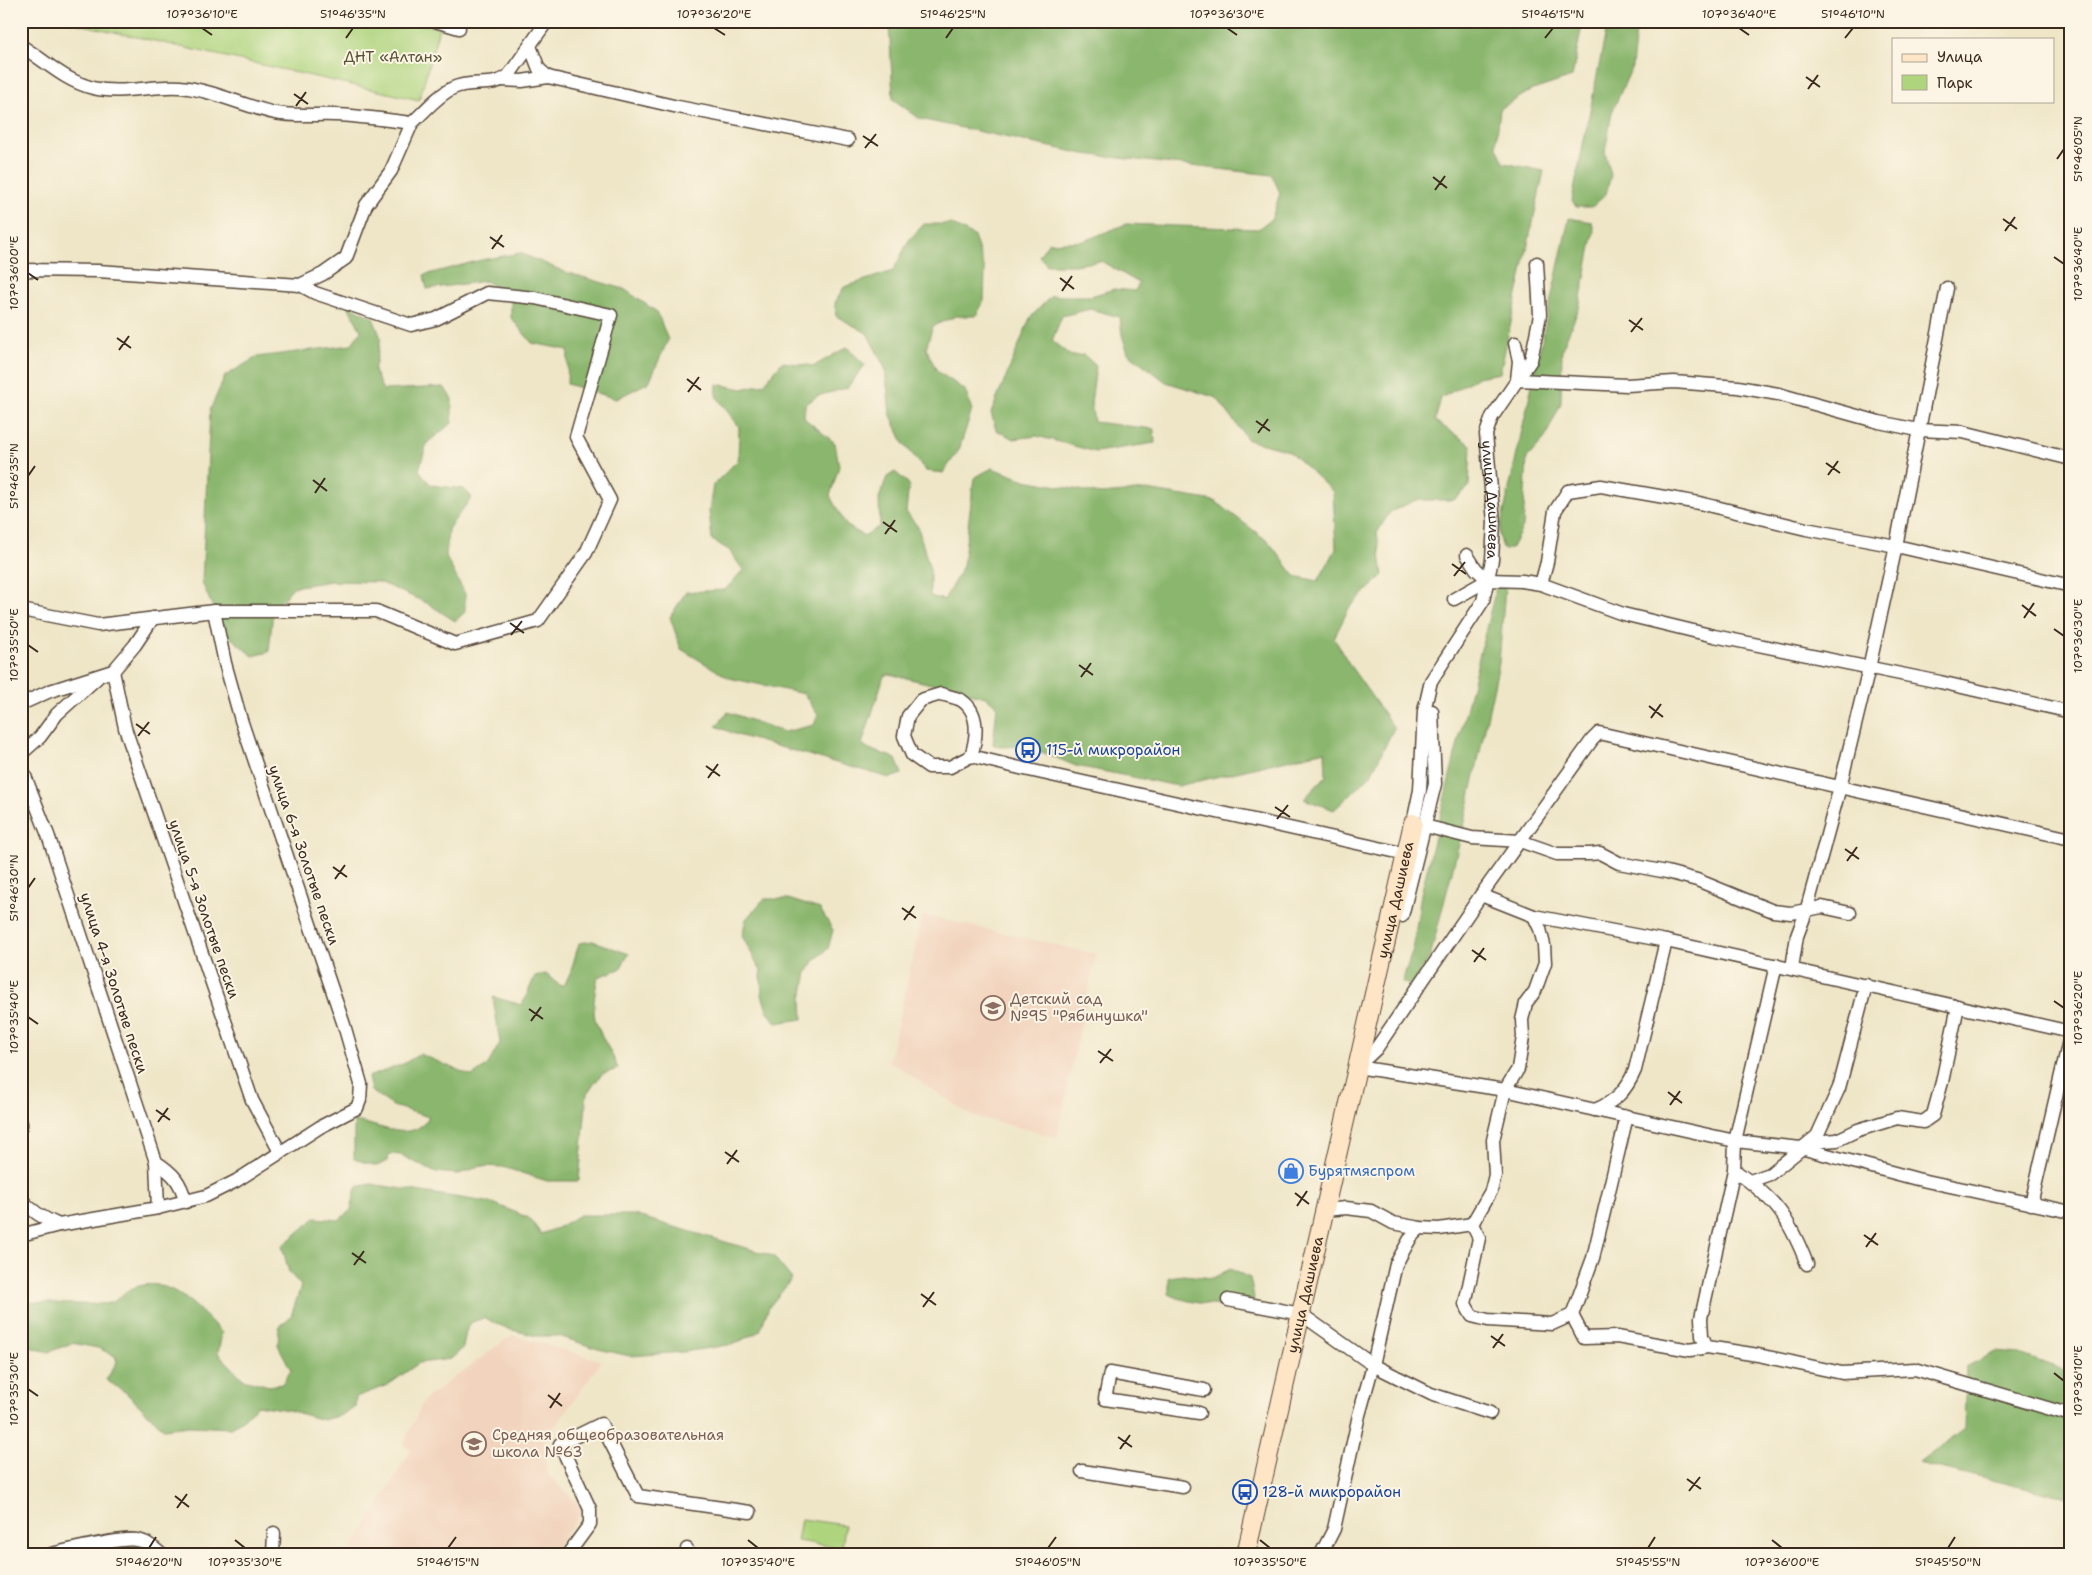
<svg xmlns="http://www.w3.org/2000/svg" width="2092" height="1575" font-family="'Shantell Sans',sans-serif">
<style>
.built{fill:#f2d4be}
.green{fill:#aed47e;stroke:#747f4e}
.forest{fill:#8ab66d;stroke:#627046}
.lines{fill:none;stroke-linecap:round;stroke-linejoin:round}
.street-casing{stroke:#564638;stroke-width:15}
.secondary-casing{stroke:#564638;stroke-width:20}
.street{stroke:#fff;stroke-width:12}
.secondary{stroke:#fde5c5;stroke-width:18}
.ticks{fill:none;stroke:#3b2a1e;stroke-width:2}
.labels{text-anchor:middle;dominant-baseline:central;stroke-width:4;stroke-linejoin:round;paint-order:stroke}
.park-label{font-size:15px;fill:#585436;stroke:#fcf5e5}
.street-label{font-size:15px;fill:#3b2a1e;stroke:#fcf5e5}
.transit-label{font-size:15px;fill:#164399;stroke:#fcf5e5;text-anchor:start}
.education-label{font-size:15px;fill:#785e54;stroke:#fcf5e5;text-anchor:start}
.shop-label{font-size:15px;fill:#366cbe;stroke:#fcf5e5;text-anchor:start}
.neatline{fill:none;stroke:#3b2a1e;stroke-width:2}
.ticks-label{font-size:12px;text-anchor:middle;fill:#3b2a1e}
</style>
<rect width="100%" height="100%" fill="#fcf5e5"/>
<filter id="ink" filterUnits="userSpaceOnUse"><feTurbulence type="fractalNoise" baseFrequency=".02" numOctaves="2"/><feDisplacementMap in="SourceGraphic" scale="10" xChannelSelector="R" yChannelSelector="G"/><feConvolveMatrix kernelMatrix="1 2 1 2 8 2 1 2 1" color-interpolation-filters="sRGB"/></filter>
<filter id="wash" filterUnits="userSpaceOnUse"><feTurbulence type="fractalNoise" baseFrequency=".0096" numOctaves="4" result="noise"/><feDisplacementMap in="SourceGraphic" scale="20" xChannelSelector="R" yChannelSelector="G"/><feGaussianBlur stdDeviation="1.12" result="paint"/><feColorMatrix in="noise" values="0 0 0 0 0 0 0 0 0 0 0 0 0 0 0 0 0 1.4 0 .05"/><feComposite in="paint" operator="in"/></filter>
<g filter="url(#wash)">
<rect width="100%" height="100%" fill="#efe6c8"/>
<path class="built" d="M923,915L1096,954L1057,1137L972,1116L889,1061Z
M512,1335L602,1361L544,1442L547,1474L584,1509L551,1554H349L411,1451L403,1445L424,1400Z"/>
<path class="green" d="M65,21H408L439,28L419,100Z
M801,1519L845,1525L842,1548L797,1541Z"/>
<path class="forest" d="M889,21H1583L1572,77L1530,91L1500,109L1496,145L1504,163L1544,171L1500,373L1478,377L1441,398L1435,421L1471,445L1469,487L1454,500H1416L1390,512L1377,533L1383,575L1349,608L1334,638L1351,667L1394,728L1371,775L1334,810L1304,799L1326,776L1325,751L1178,786L1076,766L1027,746L998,747L993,744L997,706L986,697L889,674L884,676L862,744C875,754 883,752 896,759L902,774L890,778L737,735L716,726L728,712L784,732L814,725L818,715L804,694L729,678L681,649L670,617L686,592L725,590L743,570L729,550L712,540L709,511L713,485L738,460L739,427L716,396L717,384L742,389L764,384L782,362L814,366L847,347L865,365L847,388L817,396L805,405L804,418L835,443L839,466L830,496L846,525L864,536L880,526L879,498L887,477L895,472L909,484L906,512L918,527L930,570V596L944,600L963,566L974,478L992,468L1025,480L1101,494L1147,490L1215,501L1269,542L1295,576L1318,581L1336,549L1333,492L1289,451L1248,440L1217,398L1166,382L1128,353L1122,335L1120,317L1090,309L1062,316L1052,341L1071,356L1084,355L1096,366L1091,403L1094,422L1154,429L1155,443L1096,452L1037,436L1014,439L996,430L991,413L1030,318L1051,296H1091L1114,289L1135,291L1139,283L1101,261L1074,265H1047L1039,256L1048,243L1084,241L1126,224L1258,229L1272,218L1280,193L1272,175L1084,154L920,119L893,99Z
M1608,21H1637L1632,67L1612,112L1605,152L1611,175L1606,194L1592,207H1576L1572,200Z
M1569,218L1592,222L1594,231L1579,308L1562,349L1561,403L1545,438L1527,458L1523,527L1511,549H1503L1499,534Z
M924,224H951L974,236L985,270L984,301L976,316H956L933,326L926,348L937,371L965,390L972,410L959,450L943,473L926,471L903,443L890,413L885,368L867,333L836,316L835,303L844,287L893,271L909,240Z
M520,253L565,272L624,289L657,312L668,340L649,382L616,399L567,384L568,350L532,343L511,318V296L485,281L427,289L424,275L481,260Z
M347,304L373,318L381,338L374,371L383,390L444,387L452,399V423L427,443L419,470L431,485L464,489L472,497L448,529L446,557L465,594V612L455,621L427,603L379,582L331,581L293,587L273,611L269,652L253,656L224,632L202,583L210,410L225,376L257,357L351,345L361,331Z
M1505,587L1499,663L1465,821L1430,957L1411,986L1402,982L1413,949L1421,894L1496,588Z
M764,899H788L820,909L833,930L828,949L815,960L807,972L802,998L803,1019L776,1023L767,1010L762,995L761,971L742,936L746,919Z
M593,941L629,954L620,969L598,977C595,991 591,1012 597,1025C603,1040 612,1052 618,1069L602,1074L587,1093L579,1181H547L503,1167L481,1166L459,1174L434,1172L401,1155L390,1154L387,1161L377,1166L354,1159V1121C379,1124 412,1145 429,1117L393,1106L371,1091L368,1077L403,1064L420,1054L472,1076L487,1066L500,1043L493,997L522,1005L535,976L546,974L559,985L564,986L571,971L579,943Z
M371,1184L493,1203L529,1218L541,1234L557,1228L580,1215H634L773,1256L792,1279L769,1307L760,1331L734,1344L684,1352L630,1356L598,1349L559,1336H537L508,1329L484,1318L472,1322L466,1331L463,1348L451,1359L419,1363L388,1385L356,1397L355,1407L341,1415L323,1420L288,1410L257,1405L245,1418L231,1428L189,1426L164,1429L125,1392L106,1380L117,1362L115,1356L98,1348L72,1343L49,1352L29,1347V1334L21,1322V1305L28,1302C45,1302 101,1307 113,1302C119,1299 123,1293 129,1290C166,1270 199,1309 222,1333L218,1353L243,1379L269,1386L282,1384L291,1370L278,1345L279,1327L291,1316L301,1286L289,1272L282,1246L315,1218L339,1220L351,1210L356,1187Z
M1230,1269L1250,1278L1254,1298L1245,1311C1221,1304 1189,1305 1169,1294V1277L1183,1275L1213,1278Z
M1995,1352L2020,1354L2071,1373V1499L1919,1463L1964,1429L1966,1367Z"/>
</g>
<g filter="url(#ink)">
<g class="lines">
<defs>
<g id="street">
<path d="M435,21L459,28"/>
<path d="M21,46C46,61 63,80 93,88C122,95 151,85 180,87C213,90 243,106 275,113C298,117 314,114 336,115C361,116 386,120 412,123C424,112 438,95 453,88C472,79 493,89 509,75L547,21"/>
<path d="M530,46L539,69L548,77"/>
<path d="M502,80L522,81L548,77L678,107L848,140"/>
<path id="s1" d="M1537,263L1540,315L1531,360L1492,417L1486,434L1494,522L1492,560L1483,601L1431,681L1424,711L1420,790L1413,823L1472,838L1520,841L1557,854H1590L1600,853L1619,863L1667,872L1697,880L1773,911L1791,913L1822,907L1850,913"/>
<path d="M21,270L98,271L300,285L315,293L411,325L436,319L487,293L535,298L611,315L576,437L610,500L586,553L538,621L455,644L376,611H214L98,625L21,610"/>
<path d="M300,285L323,274L346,258L366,205L391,171L412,123"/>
<path d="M1515,343L1519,361L1517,380L1627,385L1674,382L1738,387L1778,394L1879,422L1918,430L1963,432L2071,459"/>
<path d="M1467,555L1476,569L1488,580"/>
<path d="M1541,584L1547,562L1555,511L1568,491L1601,486L1699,503L1806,529L1896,546L2071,586"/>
<path d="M1454,599L1488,580L1522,581L1541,584L1623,614L1714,636L1940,682L2071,712"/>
<path d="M113,671L125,728L252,1100L280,1152"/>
<path d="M941,694C947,696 955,697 961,700C980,712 977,737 971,756L950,767H929L912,755L904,736L908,716L921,700Z"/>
<path d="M21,704L50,691L113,671L135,645L153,618"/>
<path d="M21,754L40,737L57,714L97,678"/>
<path d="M971,756L1020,768L1406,854"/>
<path d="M21,766L48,835L156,1162C174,1174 180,1181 186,1202"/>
<path d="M1481,895L1534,916L1666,941L2071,1032"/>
<path d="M1402,916L1435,784L1432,711"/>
<path d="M1792,968L1797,936L1806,912L1840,787L1869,668L1896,546L1947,288"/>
<path d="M1357,1067L1376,1049L1481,895L1592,740L1599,733L2071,839"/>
<path d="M1357,1067L1505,1090L1735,1141L1801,1148L1917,1179L2071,1212"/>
<path d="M1595,1110C1616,1101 1626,1091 1635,1070L1666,941"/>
<path d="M21,1123V1126"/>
<path d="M1810,1142L1837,1140L1858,1130L1897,1118L1923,1122L1933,1115L1942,1082L1958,1006"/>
<path d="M156,1162L158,1208"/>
<path d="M1734,1170C1776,1200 1788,1216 1807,1264"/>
<path d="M1750,1181L1770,1174L1817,1136L1839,1088L1866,985"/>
<path d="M21,1199C32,1212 44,1219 59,1225L158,1208L206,1196L236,1181L320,1127L357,1108L360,1100L361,1084L344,1025L241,720L225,663L214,611"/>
<path d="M2031,1204L2071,1032"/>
<path d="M1325,1210L1346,1208L1371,1211L1393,1223L1420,1228L1439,1229L1472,1224L1479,1238L1465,1304L1472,1316L1488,1320L1552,1324L1572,1315L1584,1338L1617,1337L1690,1350L1707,1347L1758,1355L1842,1373L1915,1369L2071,1415"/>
<path d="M1472,1224L1491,1191L1495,1175L1493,1140L1505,1090L1518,1069L1523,1037L1522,1020L1526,1003L1535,991L1545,963L1544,945L1540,929L1534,916"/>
<path d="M21,1235L59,1225"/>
<path d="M1228,1300L1301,1314L1373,1365L1431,1394L1490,1413"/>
<path d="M1572,1315L1593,1258L1627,1116"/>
<path d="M1707,1347L1702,1336L1701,1318L1734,1170L1735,1141L1776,965"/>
<path d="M1199,1413L1105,1399L1110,1373L1204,1390"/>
<path d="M1082,1471L1183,1487"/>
<path d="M51,1554C69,1550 121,1537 137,1540C146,1541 154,1548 161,1554"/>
<path d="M273,1554L274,1533"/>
<path d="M568,1554L590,1524V1509L560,1444L601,1424L638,1496L750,1512"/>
<path d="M687,1554V1549"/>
<path d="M1321,1554L1334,1529L1359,1415L1373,1365L1396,1264L1411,1237L1420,1228"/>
</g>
<g id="secondary">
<path id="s2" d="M1246,1554L1413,823"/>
</g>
</defs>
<use href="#street" class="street-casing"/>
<use href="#secondary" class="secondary-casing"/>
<use href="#street" class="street"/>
<use href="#secondary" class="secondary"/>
</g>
</g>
<path class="ticks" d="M202,28L212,35M714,28L725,35M1227,28L1237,35M1739,28L1749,35M346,38L353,28M946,38L953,28M1545,38L1553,28M1845,38L1853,28M1806,77L1820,87M1808,89L1818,75M294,94L308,104M296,106L306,92M863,136L878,146M865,148L876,134M2057,159L2064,149M1433,177L1447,188M1435,190L1445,176M2003,219L2017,229M2005,231L2015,217M490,237L504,247M492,249L502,235M2054,257L2064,264M28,273L38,280M1060,278L1074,289M1062,291L1072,276M1629,320L1643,330M1631,332L1642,318M117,338L131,348M119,350L129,336M687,379L701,390M688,392L699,377M1256,421L1270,431M1258,433L1268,419M1826,463L1840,473M1828,475L1838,461M28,476L35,466M313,480L327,491M315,493L325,478M883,522L897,532M885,534L895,520M1452,564L1466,574M1454,576L1465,562M2022,605L2036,616M2024,618L2034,603M510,623L524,633M2054,629L2064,636M511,635L522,621M28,645L38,652M1079,665L1093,675M1081,677L1091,663M1649,706L1663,717M1651,718L1661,704M136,724L150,734M138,736L149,722M706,766L720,776M708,778L718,764M1275,807L1290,817M1277,819L1288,805M1845,849L1859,859M1847,861L1857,847M333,867L347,877M335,879L345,865M28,888L35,878M902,908L916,918M904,920L914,906M1472,950L1486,960M1474,962L1484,948M2054,1001L2064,1008M529,1009L543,1019M28,1017L38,1024M531,1021L541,1007M1098,1051L1113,1061M1100,1063L1111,1049M1668,1092L1682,1103M1670,1105L1680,1091M156,1110L170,1120M158,1122L168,1108M725,1152L739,1162M727,1164L737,1150M1295,1193L1309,1204M1297,1206L1307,1191M1864,1235L1878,1245M1866,1247L1876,1233M352,1253L366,1263M354,1265L364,1251M921,1294L936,1305M923,1307L934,1292M1491,1336L1505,1346M1493,1348L1503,1334M2054,1373L2064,1381M28,1389L38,1396M548,1395L562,1406M550,1408L560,1393M1118,1437L1132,1447M1120,1449L1130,1435M1687,1479L1701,1489M1689,1491L1700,1477M175,1496L189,1507M177,1508L187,1494M235,1540L245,1548M748,1540L758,1548M1260,1540L1270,1548M1772,1540L1782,1548M149,1548L156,1537M448,1548L456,1537M1048,1548L1056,1537M1648,1548L1655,1537M1948,1548L1955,1537"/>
<defs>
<symbol id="bus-ring" viewBox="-11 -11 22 22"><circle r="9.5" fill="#fcf5e5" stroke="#1a4fb4" stroke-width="1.5"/><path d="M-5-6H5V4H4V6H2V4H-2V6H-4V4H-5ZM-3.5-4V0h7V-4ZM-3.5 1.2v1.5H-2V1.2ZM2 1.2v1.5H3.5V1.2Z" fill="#1a4fb4"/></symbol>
<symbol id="school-ring" viewBox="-11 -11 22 22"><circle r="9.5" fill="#fcf5e5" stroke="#8d6e63" stroke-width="1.5"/><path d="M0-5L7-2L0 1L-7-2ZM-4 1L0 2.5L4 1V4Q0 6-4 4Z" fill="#8d6e63"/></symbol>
<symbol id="shop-ring" viewBox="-11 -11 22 22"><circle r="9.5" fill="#fcf5e5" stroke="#3f7fe0" stroke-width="1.5"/><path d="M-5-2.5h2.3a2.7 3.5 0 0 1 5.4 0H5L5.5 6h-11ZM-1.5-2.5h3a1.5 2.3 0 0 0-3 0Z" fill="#3f7fe0"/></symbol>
</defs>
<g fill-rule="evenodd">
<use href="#bus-ring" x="1014" y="736" width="28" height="28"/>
<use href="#school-ring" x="979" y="994" width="28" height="28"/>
<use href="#shop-ring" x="1277" y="1157" width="28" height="28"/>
<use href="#school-ring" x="460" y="1430" width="28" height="28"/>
<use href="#bus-ring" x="1231" y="1478" width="28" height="28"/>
</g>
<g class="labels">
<g class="park-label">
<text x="393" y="57">ДНТ «Алтан»</text>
</g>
<g class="street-label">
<text stroke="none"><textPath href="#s1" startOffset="251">улица Дашиева</textPath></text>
<text transform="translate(304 855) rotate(71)">улица 6-я Золотые пески</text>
<text stroke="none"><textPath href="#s2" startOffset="671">улица Дашиева</textPath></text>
<text transform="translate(204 909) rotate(71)">улица 5-я Золотые пески</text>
<text transform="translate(114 983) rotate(72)">улица 4-я Золотые пески</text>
<text stroke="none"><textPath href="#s2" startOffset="266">улица Дашиева</textPath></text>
</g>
<g class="transit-label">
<text x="1046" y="750">115-й микрорайон</text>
<text x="1262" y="1492">128-й микрорайон</text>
</g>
<g class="education-label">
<text x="1010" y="999">Детский сад<tspan x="1010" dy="17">№95 "Рябинушка"</tspan></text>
<text x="492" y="1435">Средняя общеобразовательная<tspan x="492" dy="17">школа №63</tspan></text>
</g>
<g class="shop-label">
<text x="1308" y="1171">Бурятмяспром</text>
</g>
</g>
<rect width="2092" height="1575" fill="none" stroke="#fcf5e5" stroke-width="55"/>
<rect x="1892" y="38" width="162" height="65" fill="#fcf5e5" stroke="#afa495"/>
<rect x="1902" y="54" width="25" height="8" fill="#fde5c5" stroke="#afa495"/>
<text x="1937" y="62" font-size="15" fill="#3b2a1e">Улица</text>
<rect x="1902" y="75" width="25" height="15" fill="#aed47e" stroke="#afa495"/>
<text x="1937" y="88" font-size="15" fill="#3b2a1e">Парк</text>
<rect x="28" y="28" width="2036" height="1520" class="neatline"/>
<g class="ticks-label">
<text x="202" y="18">107°36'10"E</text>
<text x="353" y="18">51°46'35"N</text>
<text x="714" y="18">107°36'20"E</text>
<text x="953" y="18">51°46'25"N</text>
<text x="1227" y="18">107°36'30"E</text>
<text x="1553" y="18">51°46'15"N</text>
<text x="1739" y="18">107°36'40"E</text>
<text x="1853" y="18">51°46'10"N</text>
<text transform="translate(2078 149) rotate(-90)" y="4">51°46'05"N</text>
<text transform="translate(2078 264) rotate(-90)" y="4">107°36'40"E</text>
<text transform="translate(14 273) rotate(-90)" y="4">107°36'00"E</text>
<text transform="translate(14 476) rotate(-90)" y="4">51°46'35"N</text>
<text transform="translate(2078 636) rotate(-90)" y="4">107°36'30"E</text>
<text transform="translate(14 645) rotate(-90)" y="4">107°35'50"E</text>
<text transform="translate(14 888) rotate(-90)" y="4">51°46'30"N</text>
<text transform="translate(2078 1008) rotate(-90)" y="4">107°36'20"E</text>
<text transform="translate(14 1017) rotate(-90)" y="4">107°35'40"E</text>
<text transform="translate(2078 1381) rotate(-90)" y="4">107°36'10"E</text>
<text transform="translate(14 1389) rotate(-90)" y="4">107°35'30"E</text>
<text x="149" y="1566">51°46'20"N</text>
<text x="245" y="1566">107°35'30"E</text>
<text x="448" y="1566">51°46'15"N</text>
<text x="758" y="1566">107°35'40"E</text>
<text x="1048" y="1566">51°46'05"N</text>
<text x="1270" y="1566">107°35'50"E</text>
<text x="1648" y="1566">51°45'55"N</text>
<text x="1782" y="1566">107°36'00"E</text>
<text x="1948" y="1566">51°45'50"N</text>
</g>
</svg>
